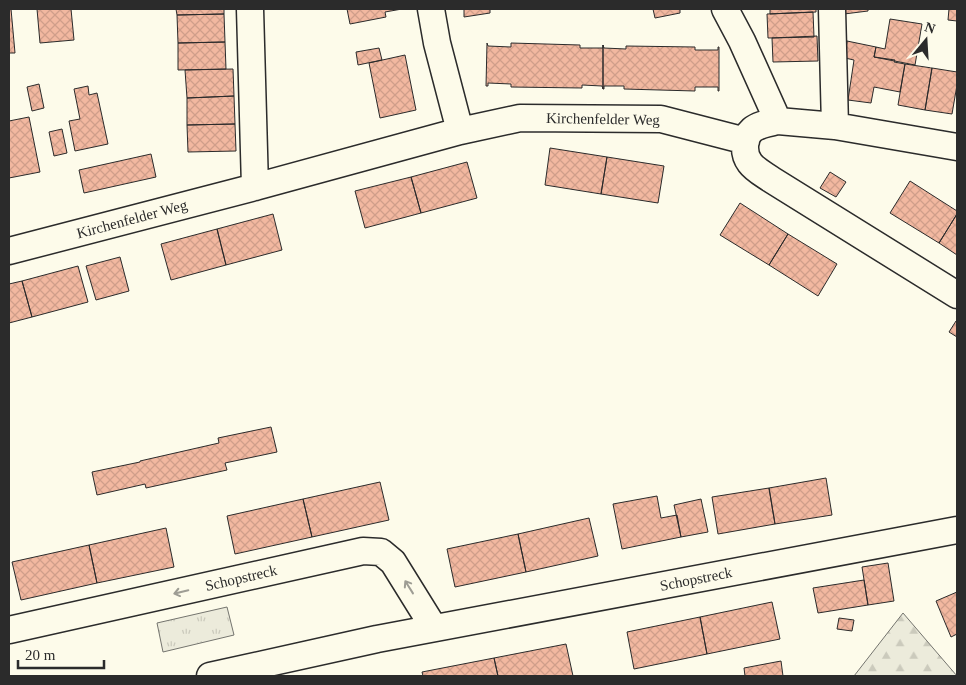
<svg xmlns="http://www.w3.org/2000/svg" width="966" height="685" font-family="Georgia,serif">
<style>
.forest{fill:url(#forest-firs);stroke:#74746e}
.park{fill:url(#park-tufts);stroke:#74746e}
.building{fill:url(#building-cross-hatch);stroke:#2b2b2b}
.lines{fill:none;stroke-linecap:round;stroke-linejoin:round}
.minor-casing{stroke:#2b2b2b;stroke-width:29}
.minor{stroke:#fdfbea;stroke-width:26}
.oneway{stroke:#9e9d94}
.labels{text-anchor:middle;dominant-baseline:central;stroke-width:4;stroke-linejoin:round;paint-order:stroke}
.street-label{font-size:15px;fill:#2b2b2b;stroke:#fdfbea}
</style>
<defs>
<pattern id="forest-firs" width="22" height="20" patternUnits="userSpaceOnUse" patternTransform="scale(1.25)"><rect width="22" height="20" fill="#ecebdb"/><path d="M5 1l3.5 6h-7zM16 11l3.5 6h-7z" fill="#cbcabc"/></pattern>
<pattern id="park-tufts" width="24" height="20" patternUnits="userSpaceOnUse" patternTransform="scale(1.25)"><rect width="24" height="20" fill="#ecebdb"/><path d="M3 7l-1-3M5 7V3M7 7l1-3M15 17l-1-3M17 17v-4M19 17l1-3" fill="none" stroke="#cbcabc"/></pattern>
<pattern id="building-cross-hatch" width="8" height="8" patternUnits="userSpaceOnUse" patternTransform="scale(1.25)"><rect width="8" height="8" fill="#f2b8a0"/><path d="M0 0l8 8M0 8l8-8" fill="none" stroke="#d09e8a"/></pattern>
</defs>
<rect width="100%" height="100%" fill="#fdfbea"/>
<path class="forest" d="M903,613L957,676H854Z"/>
<path class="park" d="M227,607L234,635L163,652L157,623Z"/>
<path class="building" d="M9,9H11L15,53H9Z
M37,9H71L74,40L40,43Z
M176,9H224V14L177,15Z
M347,9H402L385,12L386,17L350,24Z
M464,9H490V13L464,17Z
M653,9H680V13L655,18Z
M770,9H816V12L770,14Z
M844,9H868V11L844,14Z
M949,9H957V21L948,20Z
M813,12L814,37L768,38L767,14Z
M224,14L225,42L178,43L177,15Z
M890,19L922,24L915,65L874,57L876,47L885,49Z
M817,36L818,61L773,62L772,38Z
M847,41L876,47L874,57L895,60L894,62L905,64L900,92L874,87L871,103L848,100L854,60L845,58Z
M225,42L226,69L178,70V43Z
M487,43L488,46L511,47V43L580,45V48H603V45V89L602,86L582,85V88L511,87V84L488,83V86H486Z
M603,45L604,48L626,49V46L695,47V50H718V47H719V91H718V87H695V91L624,89V86H604V89H603Z
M379,48L382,60L358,65L356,52Z
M405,55L416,110L380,118L369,63Z
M905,64L932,68L925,110L898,105Z
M932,68L957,72V85L952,114L925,110Z
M233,69L234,96L187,98L185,70Z
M39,84L44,108L32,111L27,87Z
M88,86L89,95L97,93L108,144L75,151L69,121L80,119L74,89Z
M234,96L235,124L187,125V98Z
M29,117L40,172L9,178V121Z
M235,124L236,151L188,152L187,125Z
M62,129L67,153L54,156L49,132Z
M550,148L607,157L601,194L545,185Z
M151,154L156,177L84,193L79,170Z
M607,157L664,166L658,203L601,194Z
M467,162L477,198L421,213L411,177Z
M830,172L846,182L836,197L820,188Z
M411,177L421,213L365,228L355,191Z
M910,181L957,211V214L939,243L890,213Z
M740,203L788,234L769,265L720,235Z
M273,214L282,250L226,265L217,229Z
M957,214V255L939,243Z
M217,229L226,265L171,280L161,244Z
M788,234L837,264L818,296L769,265Z
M120,257L129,291L96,300L86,266Z
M78,266L88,302L32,317L22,281Z
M22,281L32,317L9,323V284Z
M956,321L957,322V337L949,332Z
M271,427L277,452L225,463L227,470L146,488L145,484L97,495L92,472L140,462V461L219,443L218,438Z
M826,478L832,515L775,524L769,488Z
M380,482L389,520L312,537L303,499Z
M769,488L775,524L718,534L712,497Z
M657,496L661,518L677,515L681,537L622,549L613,504Z
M303,499L312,537L235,554L227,516Z
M701,499L708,532L681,537L674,505Z
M589,518L598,556L526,572L518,534Z
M166,528L174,567L97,583L89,545Z
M518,534L526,572L455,587L447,549Z
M89,545L97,583L21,600L12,562Z
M888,563L894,601L868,605L862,567Z
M864,580L868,605L818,613L813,588Z
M957,592V634L951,637L936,601Z
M772,602L780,639L707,654L700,617Z
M700,617L707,654L634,669L627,632Z
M839,618L854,620L852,631L837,629Z
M566,644L573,676H498L494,658Z
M494,658L498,676H423L422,672Z
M781,661L783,676H745L744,668Z"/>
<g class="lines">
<defs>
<path id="minor" d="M250,9L255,187
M431,9L437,43L460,131
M725,9L742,41L778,121C770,123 759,124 752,130C743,138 743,154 750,163C755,170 765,175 772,180L957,295
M832,9L835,126
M778,121L835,126L957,147
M9,251L255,187L460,131L520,118L661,119L746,141
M9,630L363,551L381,552L393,562L434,628
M210,676L377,639L957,530"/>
</defs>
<use href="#minor" class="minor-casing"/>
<use href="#minor" class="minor"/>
</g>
<defs><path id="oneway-shaft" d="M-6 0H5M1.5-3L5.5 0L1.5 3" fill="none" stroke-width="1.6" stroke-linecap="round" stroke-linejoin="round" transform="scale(1.25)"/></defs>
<g class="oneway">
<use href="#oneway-shaft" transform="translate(409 587) rotate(-122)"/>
<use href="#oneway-shaft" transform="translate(181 592) rotate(167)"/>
</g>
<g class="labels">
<g class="street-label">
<text transform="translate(603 119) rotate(1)">Kirchenfelder Weg</text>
<text transform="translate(132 219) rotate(-15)">Kirchenfelder Weg</text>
<text transform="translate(241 578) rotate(-13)">Schopstreck</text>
<text transform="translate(696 579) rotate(-11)">Schopstreck</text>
</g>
</g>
<rect width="966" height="685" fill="none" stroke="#2b2b2b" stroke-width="20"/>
<g transform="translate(926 40) rotate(18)" stroke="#fdfbea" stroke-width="4" paint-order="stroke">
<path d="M0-4L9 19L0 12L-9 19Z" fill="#2b2b2b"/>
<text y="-8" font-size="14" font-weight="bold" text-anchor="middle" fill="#2b2b2b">N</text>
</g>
<path d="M18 660v8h86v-8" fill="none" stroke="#2b2b2b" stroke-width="2.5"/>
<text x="25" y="660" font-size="15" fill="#2b2b2b" stroke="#fdfbea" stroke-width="4" paint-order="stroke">20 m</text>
</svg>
